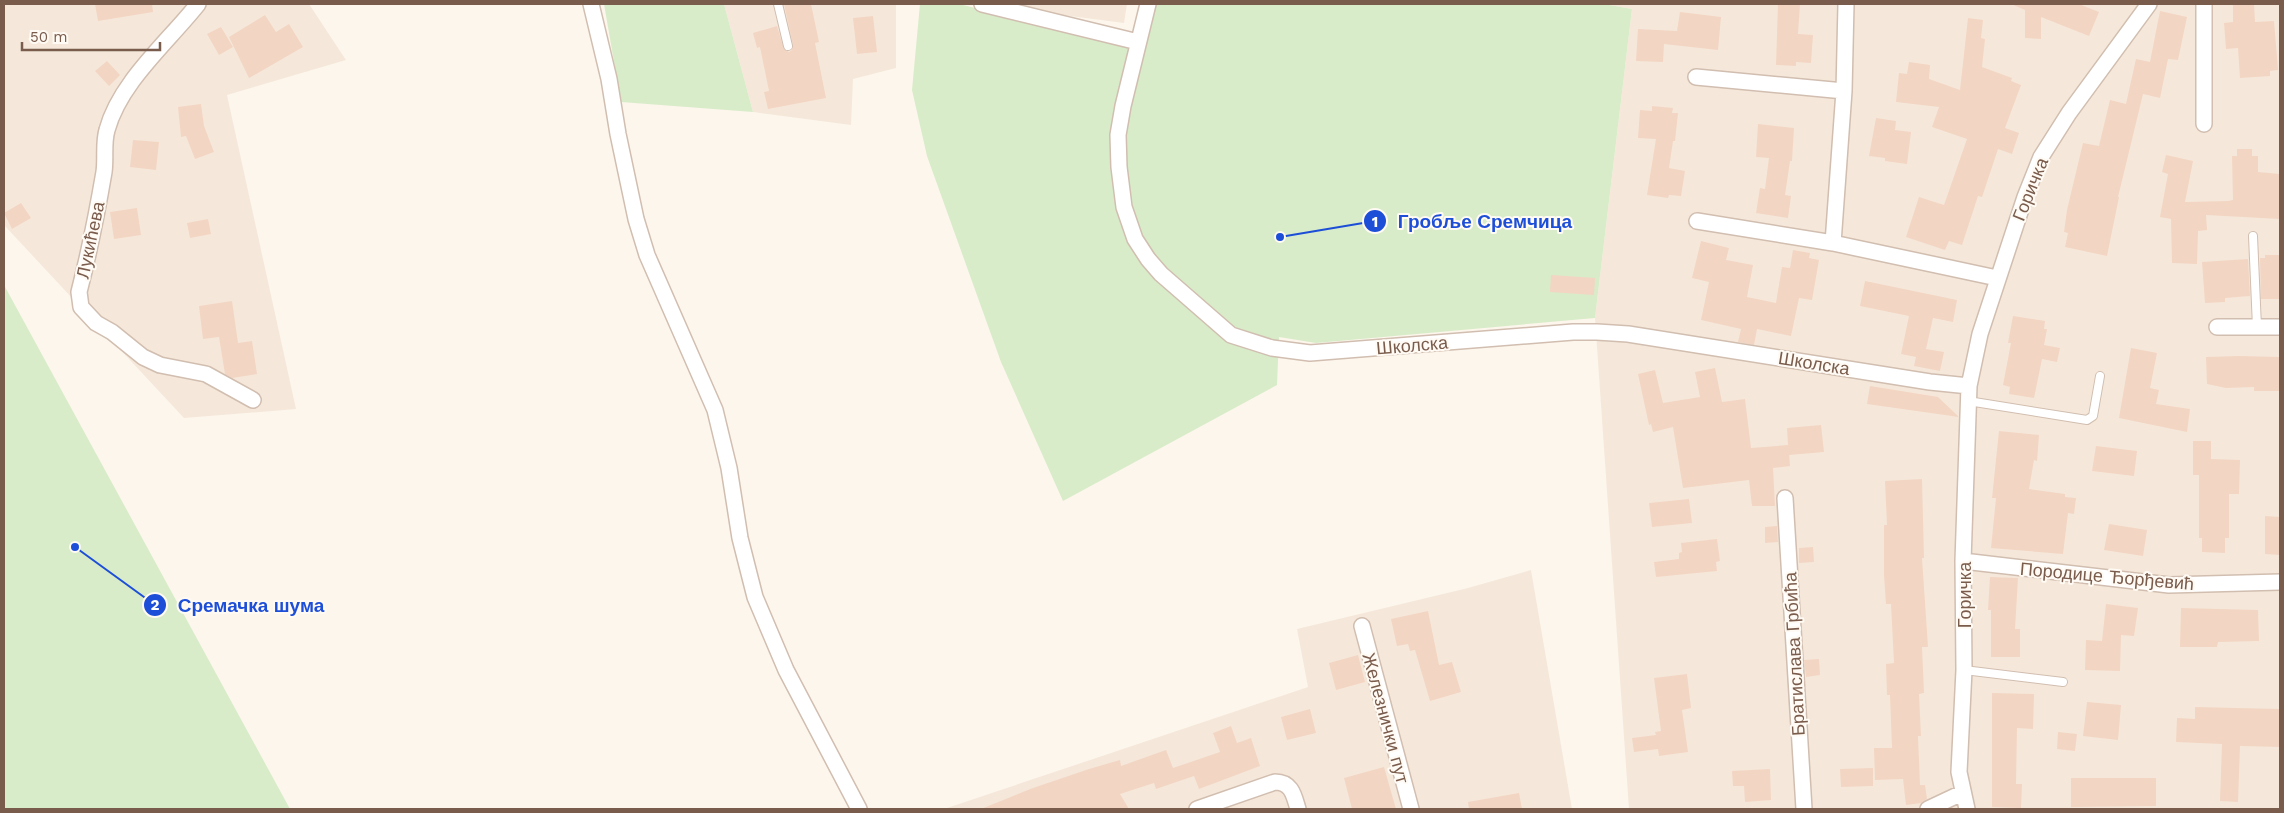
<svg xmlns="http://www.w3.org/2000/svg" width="2284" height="813" font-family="'Work Sans',sans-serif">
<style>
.residential{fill:#f5e8da}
.green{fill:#d8ecc9}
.building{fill:#f3d5c3}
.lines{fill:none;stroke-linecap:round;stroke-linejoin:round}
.service-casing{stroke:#d1beb0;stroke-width:10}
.minor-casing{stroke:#d1beb0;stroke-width:18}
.service{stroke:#fff;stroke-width:8}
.minor{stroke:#fff;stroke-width:15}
.labels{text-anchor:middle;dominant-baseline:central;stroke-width:4;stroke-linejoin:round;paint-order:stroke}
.street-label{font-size:18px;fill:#7a5c4d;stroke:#fffaf3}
.leader{fill:none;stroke:#1d4ed8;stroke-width:2}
.callout-dot{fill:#1d4ed8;stroke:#fffaf3;stroke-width:2}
.mark-label{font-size:15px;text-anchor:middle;font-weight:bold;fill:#fff}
.callout-label{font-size:19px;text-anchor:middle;font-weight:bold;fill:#1d4ed8;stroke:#fffaf3;stroke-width:4;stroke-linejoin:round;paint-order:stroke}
</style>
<rect width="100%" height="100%" fill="#fdf6ec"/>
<path class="residential" d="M4,4H309L346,60L227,95L296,409L184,418L4,225Z
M724,4H896V68L853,79L851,125L753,112Z
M1012,4H1127L1124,23L1039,12Z
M1604,4H2280V809H1629L1595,318L1632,9Z
M1531,570L1572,809H944L1308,687L1297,629L1468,588Z"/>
<path class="green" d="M604,4H724L753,112L621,102Z
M920,4H959L1145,50L1156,4H1604L1632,9L1595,318L1316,343L1279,337L1277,385L1063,501L1001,362L927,156L912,90Z
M4,285L290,809H4Z"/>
<path class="building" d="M95,4H152L153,12L98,21Z
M784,4H811L819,42L815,43L826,98L768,109L764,92L769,91L760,47L757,48L753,33L777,26L784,49L789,52L792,50L793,45Z
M1778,4H1800L1798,34L1813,35L1811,63L1796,62V66L1776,65Z
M2011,4H2079L2099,12L2089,36L2041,17V39L2025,38V10Z
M2233,4H2254L2255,22L2274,21L2278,70L2270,71V76L2240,78L2238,48L2226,49L2224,23L2233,22Z
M2160,11L2187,17L2178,60L2168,59L2160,98L2143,94L2118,197H2119L2107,256L2065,247L2068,233L2064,232L2067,210L2083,143L2099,146L2110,100L2126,104L2136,59L2150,62Z
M1680,12L1721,17L1718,50L1664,44L1663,62L1636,61L1638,29L1677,31Z
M265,15L276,32L289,24L303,47L249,78L229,37Z
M873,16L877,52L857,54L853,18Z
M1968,18L1983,20L1981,38L1985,39L1982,67L2012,78L2011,81L2021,85L2005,128L2019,133L2012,154L1998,149L1982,197L1978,196L1962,245L1949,241L1945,250L1906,237L1919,197L1944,205L1967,139L1932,127L1939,107L1896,102L1899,73L1907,74L1909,62L1930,65L1929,79L1960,90Z
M221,27L233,47L219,55L207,34Z
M107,61L120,75L109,86L95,71Z
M201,104L204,126L214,152L195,159L186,136L181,137L178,107Z
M1652,106L1673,108L1672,113H1678L1675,141H1673L1669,168L1685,171L1681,196L1669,195L1668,198L1647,195L1656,139L1638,138L1640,110L1652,111Z
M1876,118L1896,121L1895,130L1911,132L1907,164L1885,161V158L1869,156Z
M1758,124L1794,128L1792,161H1790L1785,195L1791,196L1788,218L1756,213L1760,188L1765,189L1769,158L1756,157Z
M133,140L159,142L156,170L130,167Z
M2237,149H2252V156H2258V172L2280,174V219L2206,215L2207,230L2198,231L2197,264L2172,263L2171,219L2160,217L2168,174L2162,172L2166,155L2193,161L2185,202L2228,201L2233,200L2232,156H2237Z
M21,203L31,218L12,229L4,213Z
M137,208L141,235L114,239L110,212Z
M208,219L211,234L190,238L187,223Z
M1701,241L1729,248L1726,260L1753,265L1747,297L1776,303L1782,267L1790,268L1793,250L1810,253L1809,258L1819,260L1812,300L1799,298L1791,336L1757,329L1754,345L1738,342L1741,329L1701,320L1709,282L1692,278Z
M2265,255H2280V299H2261L2260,258H2265Z
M2248,259L2250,296L2225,298V302L2205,303L2202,262Z
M1551,275L1595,278L1594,295L1550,292Z
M1865,281L1957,300L1953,322L1933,318L1926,349L1944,352L1940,371L1914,366L1916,357L1901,354L1909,316L1860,306Z
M232,301L238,343L252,341L257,374L232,378L225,374L219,337L203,339L199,306Z
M2013,316L2045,321L2044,329H2047L2044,345L2060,348L2057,362L2042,359L2034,398L2009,394L2010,387L2003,385L2011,343H2008Z
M2131,348L2157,353L2150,388L2159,390L2156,404L2190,409L2187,432L2119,418Z
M2239,356L2280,357V391H2254V387L2226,388L2207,384L2206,357Z
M1715,368L1722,402L1745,399L1751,448L1788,445L1787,428L1821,425L1824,452L1789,455V453L1790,466L1773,468L1775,506H1752L1749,480L1683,488L1673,427L1653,432L1651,424L1649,425L1638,374L1655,370L1663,403L1700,397L1695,372Z
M1870,386L1938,397L1959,417L1867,404Z
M1999,431L2039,435L2037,461L2034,460L2029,489L2065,494V497L2076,498L2074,514L2068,513L2063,554L1991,548L1996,498H1992Z
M2193,441H2211V459L2240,460L2239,494H2229V538H2225V553L2202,552V538H2199V475H2193Z
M2096,446L2137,451L2134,476L2092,471Z
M1922,479L1924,558H1922L1928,647H1922L1924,693L1919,694L1921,736H1918L1920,785H1925L1927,799L1921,803L1906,805L1903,779L1875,780L1874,748H1892L1890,695H1887L1886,664L1894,663L1891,604H1886L1884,575V525H1887L1885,481Z
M1689,499L1692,523L1652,527L1649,503Z
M2265,516L2280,517V555L2265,554Z
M2109,524L2147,530L2143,556L2104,550Z
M1777,526L1778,542L1765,543V527Z
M1717,539L1720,561L1716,562L1717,571L1656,577L1654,562L1679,559V553L1682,552L1681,543Z
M1813,547L1814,562L1799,563V548Z
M1990,577L2018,578L2015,629H2020V657H1991V610H1988Z
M2106,604L2138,608L2134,636L2121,635L2120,671L2085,670L2086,640L2102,641Z
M2181,608L2258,610L2259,641L2218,642L2217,647H2180Z
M1428,611L1439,665L1452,662L1461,692L1430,701L1415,650L1410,651L1408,644L1397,646L1391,619Z
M1358,655L1365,682L1336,690L1329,663Z
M1819,659L1820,675L1806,677L1804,660Z
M1687,674L1691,708L1682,710L1688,752L1659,756L1658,749L1634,752L1632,738L1656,735L1655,732L1661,731L1654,678Z
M1992,693L2034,694L2033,729L2017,728L2016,784H2022L2021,808L1992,807Z
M2087,702L2121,705L2118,740L2083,736Z
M2195,707L2280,709V747L2240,746L2238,802L2220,801L2222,744L2176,742L2177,718L2195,719Z
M1310,709L1316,733L1287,740L1281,717Z
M1231,726L1237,743L1251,738L1260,766L1199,789L1194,776L1156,789L1154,783L1120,794L1129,809H981L1033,788L1089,769L1120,760L1121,766L1166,750L1173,768L1220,752L1213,733Z
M2058,732L2077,734L2075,751L2057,749Z
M1384,767L1396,809H1352L1344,778Z
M1873,768V786L1841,787L1840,769Z
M1770,769L1771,800L1745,802L1744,786H1733L1732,771Z
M2071,778H2156V806L2071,807Z
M1519,793L1522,809H1469L1468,802Z"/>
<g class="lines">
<defs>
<path id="service" d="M778,4L788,46
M2253,236L2257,327
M1968,401L2087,420L2093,416L2100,376
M1964,670L2063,682"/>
<path id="minor" d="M198,4C168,42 120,82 107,130C103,143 106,159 104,172C97,213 89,253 79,292L81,307L96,323L112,332L143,357L160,365L206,374L253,400
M591,4L609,79L618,134L636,219L647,255L715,410L729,468L740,538L755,597L786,670L859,809
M982,4L1138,42
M1148,4L1123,106L1118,135L1119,167L1124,207L1135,239L1148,259L1161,274L1231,335L1272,348L1310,353L1573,332H1597L1628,334L1930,382L1969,386
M1846,4L1844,91L1833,243L1997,278
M2204,4V124
M1696,77L1844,91
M1697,221L1833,243
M2217,327H2280
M1785,498L1804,809
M1963,561L2169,585L2280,582
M1362,626L1411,809
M1197,809L1275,782C1292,782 1294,796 1298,809
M1928,809L1962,793
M1967,809L1959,772L1964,670L1963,561L1969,386L1980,334L2025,197L2041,157L2069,113L2149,4"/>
</defs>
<use href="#service" class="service-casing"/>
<use href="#minor" class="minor-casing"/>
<use href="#service" class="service"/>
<use href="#minor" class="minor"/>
</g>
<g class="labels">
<g class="street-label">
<text transform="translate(2030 189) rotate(-68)">Горичка</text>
<text transform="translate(90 240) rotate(-78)">Лукићева</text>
<text transform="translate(1412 345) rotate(-5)">Школска</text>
<text transform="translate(1814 363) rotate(9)">Школска</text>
<text transform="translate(2107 576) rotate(5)">Породице Ђорђевић</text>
<text transform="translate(1964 595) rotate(-90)">Горичка</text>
<text transform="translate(1794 654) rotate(-93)">Братислава Грбића</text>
<text transform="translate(1386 718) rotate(75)">Железнички пут</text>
</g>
</g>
<path class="leader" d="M1280 237L1375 221M75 547L155 605"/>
<g class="callout-dot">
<circle cx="1280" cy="237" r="5"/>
<circle cx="75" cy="547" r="5"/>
<circle cx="1375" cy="221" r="12"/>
<circle cx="155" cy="605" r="12"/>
</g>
<g class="mark-label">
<text x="1375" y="227">1</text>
<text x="155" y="610">2</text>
</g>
<g class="callout-label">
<text x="1485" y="228">Гробље Сремчица</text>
<text x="251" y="612">Сремачка шума</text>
</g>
<rect width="2284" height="813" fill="none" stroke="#7a5c4d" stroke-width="10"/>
<path d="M22 42v8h138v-8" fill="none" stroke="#7a5c4d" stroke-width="2.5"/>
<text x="30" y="42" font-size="15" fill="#7a5c4d" stroke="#fffaf3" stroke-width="4" paint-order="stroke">50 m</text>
</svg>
